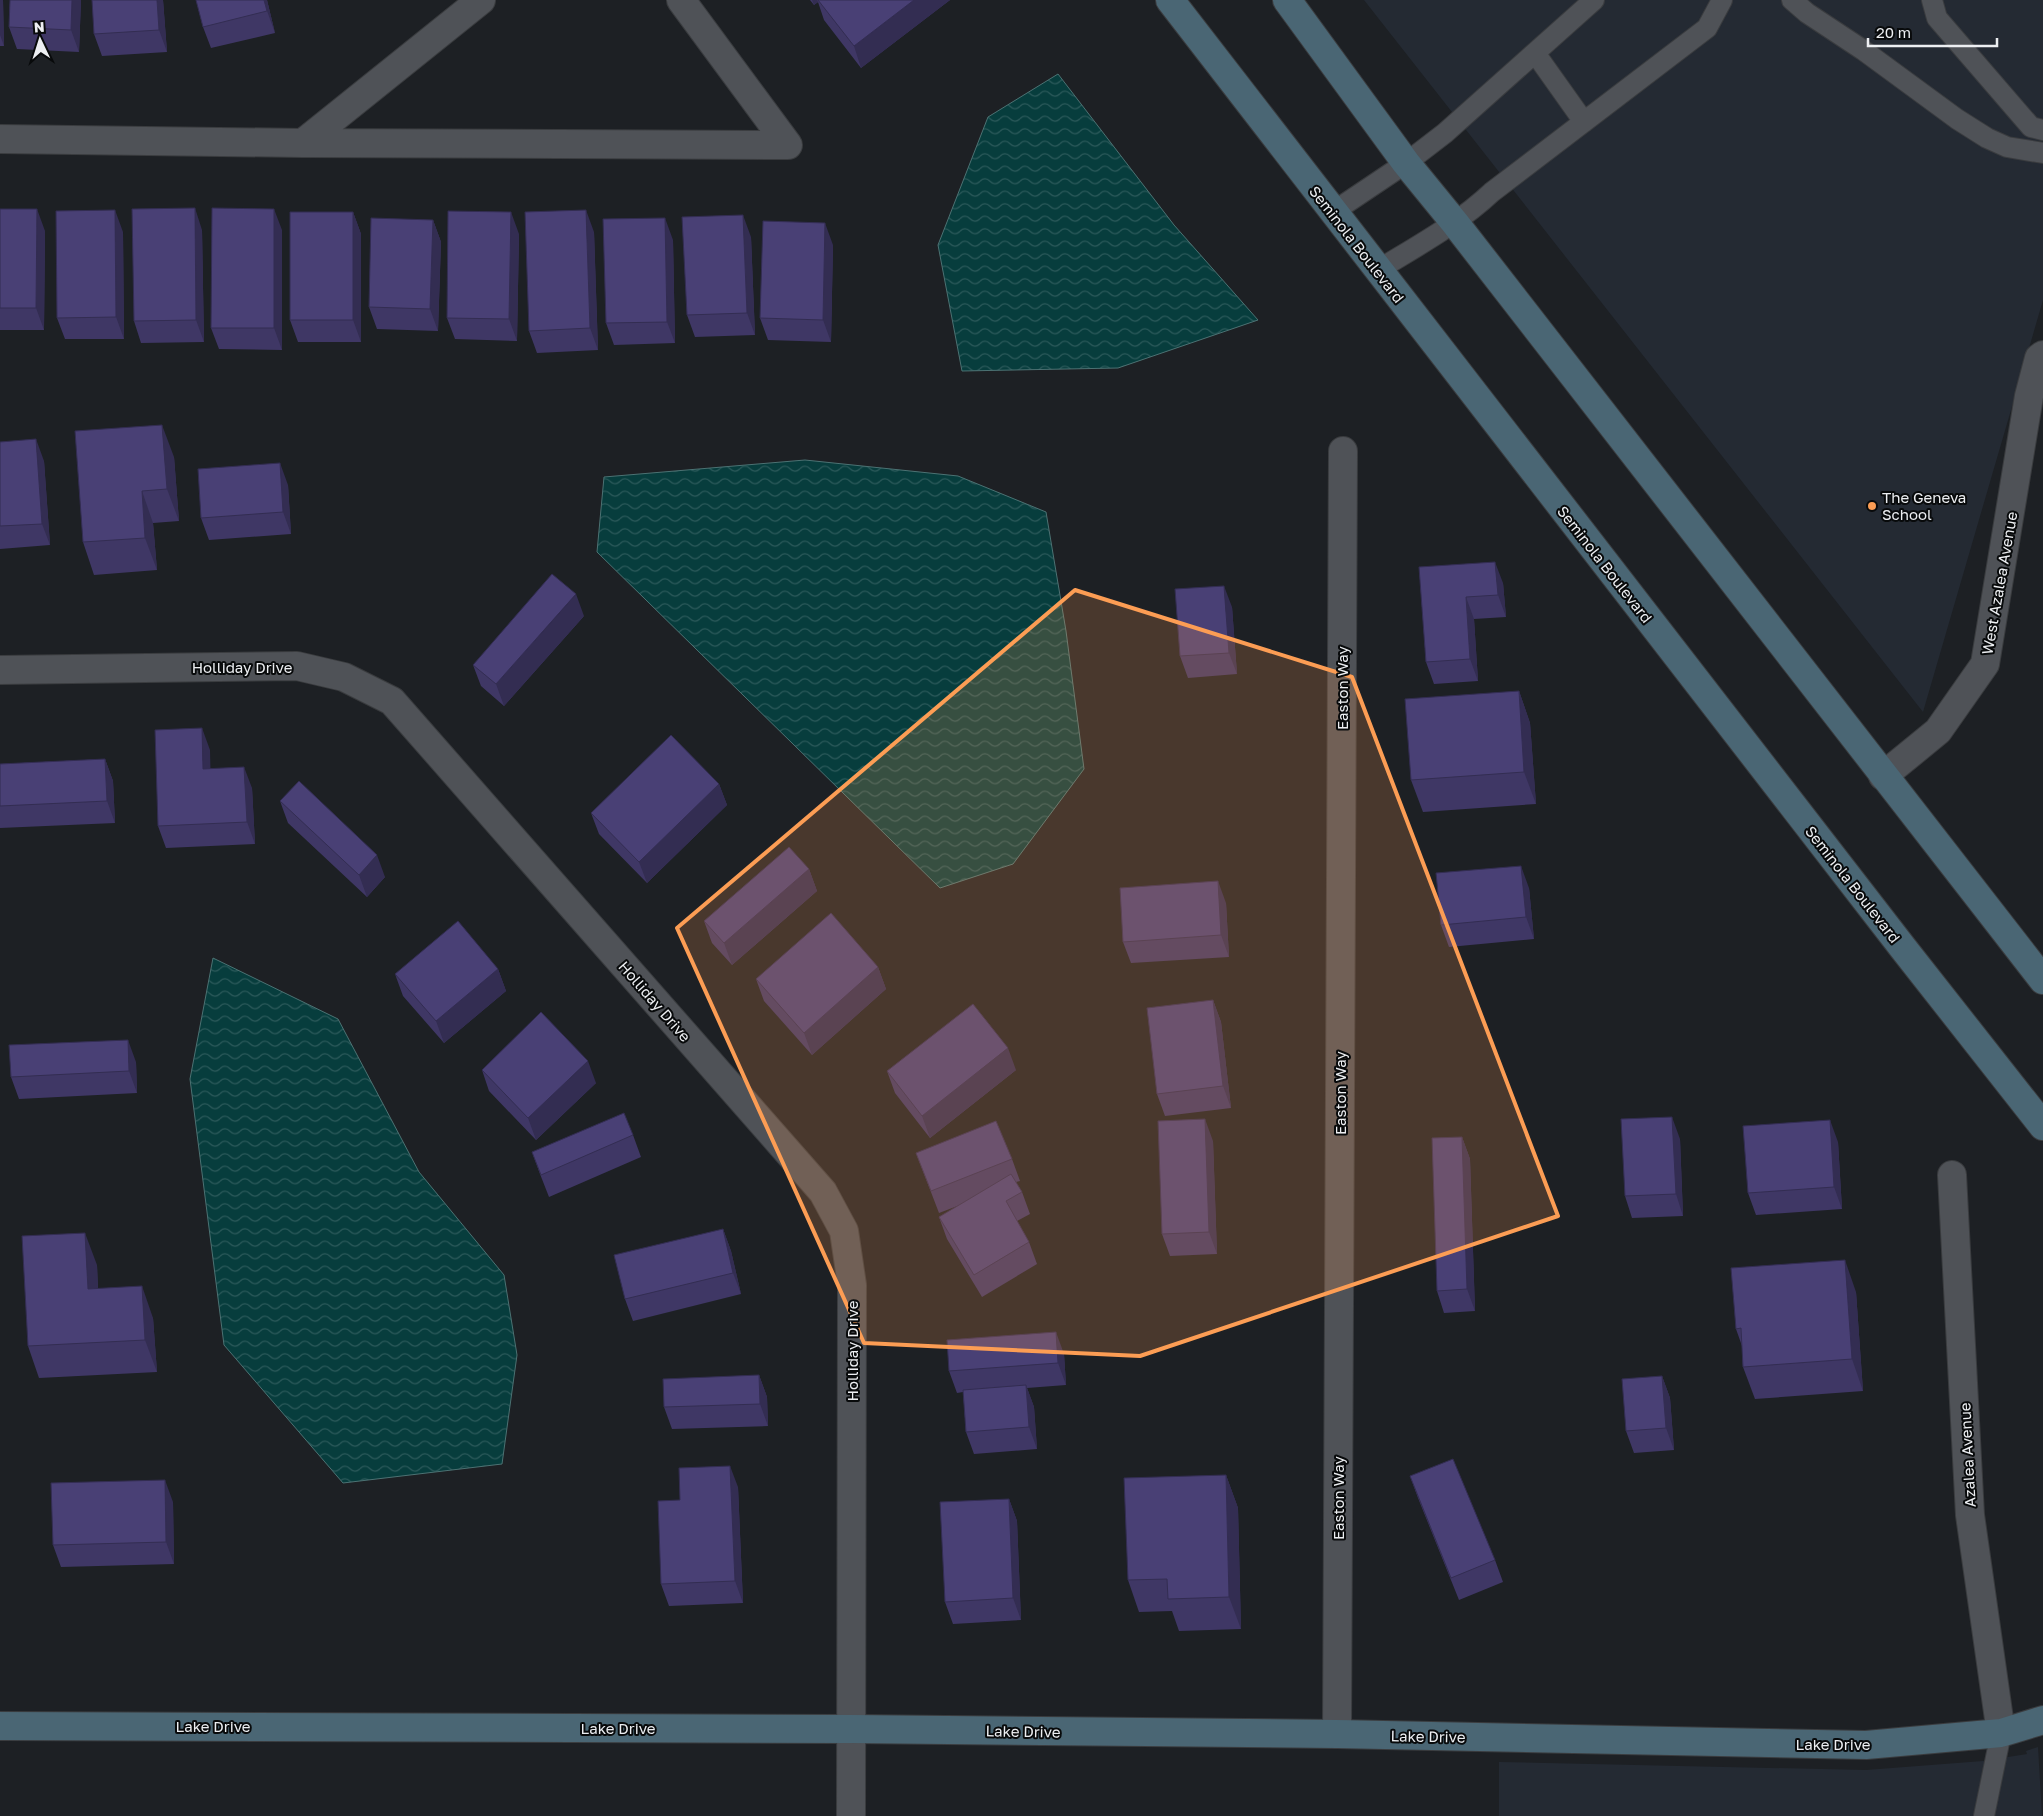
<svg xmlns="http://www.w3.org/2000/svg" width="2043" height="1816" font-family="'Golos Text',sans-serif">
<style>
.built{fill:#242a33}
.water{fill:url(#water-waves);stroke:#4c7273}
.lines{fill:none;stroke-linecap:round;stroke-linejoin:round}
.lane-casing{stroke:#3a3c3f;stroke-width:22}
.street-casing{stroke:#3a3c3f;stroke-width:30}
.secondary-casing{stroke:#3a3c3f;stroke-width:30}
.lane{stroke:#4f5257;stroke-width:20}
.street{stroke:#4f5257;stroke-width:28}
.secondary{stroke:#4a6674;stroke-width:28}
.wall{fill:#3f3765}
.shaded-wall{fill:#332d52}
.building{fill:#494075;stroke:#332d52}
.marked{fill:#fc9d54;fill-opacity:0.2;stroke:#fc9d54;stroke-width:4;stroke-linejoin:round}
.poi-dot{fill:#fc9d54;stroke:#080a0b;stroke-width:2}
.labels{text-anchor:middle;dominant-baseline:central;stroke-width:4;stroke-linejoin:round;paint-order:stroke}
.street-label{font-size:15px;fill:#edeff2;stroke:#080a0b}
.poi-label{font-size:15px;fill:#edeff2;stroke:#080a0b;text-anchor:start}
</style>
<defs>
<pattern id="water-waves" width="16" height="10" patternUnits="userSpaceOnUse" patternTransform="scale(1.25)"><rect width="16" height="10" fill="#073d3d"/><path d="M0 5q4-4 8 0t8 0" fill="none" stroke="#2b595a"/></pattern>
</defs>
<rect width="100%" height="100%" fill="#1d2024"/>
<path class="built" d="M1364,0H2043V300L1923,712Z
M2038,1747L2042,1816H1499V1762L1866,1770L1983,1761L2027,1754L2026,1751Z"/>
<path class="water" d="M1058,74L1174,225L1258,320L1118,368L962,371L938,245L988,117Z
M805,460L958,476L1046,512L1066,631L1084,769L1013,864L940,888L597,552L604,477Z
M213,958L338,1019L419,1172L504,1275L517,1355L502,1464L343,1483L224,1345L190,1079Z"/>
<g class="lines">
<defs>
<path id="lane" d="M1792,0L1807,13L1863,50L1957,119L1987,138L2007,147L2043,153
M1932,0L1937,18L2031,127L2043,130
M1535,53L1584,122
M1333,212L1406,163L1445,133L1594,0
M1378,270C1417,246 1458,224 1492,192L1707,28L1722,0
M1984,1816L2001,1733"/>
<path id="street" d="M0,139L303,143L788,145L681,0
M303,143L481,0
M0,670L297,666L344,677L392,701L823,1192L844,1231L852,1285L851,1816
M1883,776L1938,731L1985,664L2029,396L2039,358L2043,355
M1952,1175L1970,1515L2001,1733
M1337,1734L1343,451"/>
<path id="secondary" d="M1170,0L1903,948L2043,1126
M1287,0L1406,163L1455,223L2043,980
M0,1726L852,1729L1337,1734L1866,1745L2001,1733L2043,1720"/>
</defs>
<use href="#lane" class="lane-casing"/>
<use href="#street" class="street-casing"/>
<use href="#secondary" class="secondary-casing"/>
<use href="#lane" class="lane"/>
<use href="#street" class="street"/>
<use href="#secondary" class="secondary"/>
</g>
<path class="wall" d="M0,0H3L4,46H0Z
M10,0H81L79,52L17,49L9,27Z
M163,0L167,52L102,56L94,34Z
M196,0H267L275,33L211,48L203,27Z
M810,0H950L861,68L824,20L818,2L814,5Z
M0,209L45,231L44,330H0Z
M353,212L361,234V342H298L290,320Z
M433,220L441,242L438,331L377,329L369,307Z
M202,230L204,342L141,343L134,321Z
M282,230V350L219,349L211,328Z
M123,232L124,339H65L57,318Z
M594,232L598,350L537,353L529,331Z
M519,234L517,341L455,339L447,318Z
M751,237L755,335L695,337L687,315Z
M673,240L675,343L614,345L606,323Z
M833,245L831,342L768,340L760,318Z
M0,442L44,461L50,545L0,549Z
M174,457L179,521L153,523L157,570L94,575L83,542Z
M288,485L291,534L209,540L201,518Z
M1419,567L1503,583L1506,617L1474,619L1478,681L1434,684L1426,662Z
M1232,607L1237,674L1188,678L1180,656Z
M584,616L504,706L481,686L473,665Z
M1519,691L1530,723L1536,804L1423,812L1411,780Z
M210,750V768L252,788L255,844L166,848L158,826Z
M105,759L113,781L115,823L0,828V764Z
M719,784L727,805L647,883L599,834L591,813Z
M280,801L385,877L367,897L288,823Z
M809,869L817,891L732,965L712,943L704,921Z
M1529,888L1534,939L1449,947L1441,925Z
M1226,903L1229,957L1131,963L1123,942Z
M878,967L886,989L812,1055L764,1001L756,979Z
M498,969L506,991L444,1043L403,996L395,974Z
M1213,1000L1221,1022L1231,1108L1165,1116L1157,1094Z
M136,1062L137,1093L19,1099L11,1077Z
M482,1070L596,1083L536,1140L489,1091Z
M1016,1070L930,1138L895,1093L887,1071Z
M633,1135L641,1157L549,1197L540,1174L532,1152Z
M1462,1137L1470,1159L1475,1311L1444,1313L1437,1291Z
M1680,1139L1683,1216L1632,1218L1625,1196Z
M1213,1141L1217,1254L1170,1256L1162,1234Z
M1838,1142L1842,1209L1756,1215L1748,1193Z
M916,1153L1012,1159L1020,1181L1016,1182L1022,1192L1030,1214L1017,1221L1029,1242L1037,1264L982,1297L947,1239L939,1217L960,1205L939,1213Z
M723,1229L731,1251L741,1294L633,1321L625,1299Z
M97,1265L98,1289L153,1318L157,1372L39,1378L28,1346Z
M1856,1292L1863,1391L1755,1399L1743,1367L1742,1346L1736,1329Z
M1064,1354L1066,1385L1027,1388L1034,1407L1037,1449L974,1454L966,1432L963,1392L957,1393L949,1371Z
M759,1375L767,1397L768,1426L672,1429L664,1407Z
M1662,1376L1670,1398L1674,1450L1634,1453L1626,1431Z
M1226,1475L1238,1508L1241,1629L1179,1631L1172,1611L1139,1612L1128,1580Z
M1410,1476L1495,1560L1503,1582L1459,1600L1418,1498Z
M738,1487L743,1603L669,1606L661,1584L680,1500Z
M1009,1499L1017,1521L1021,1620L953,1624L945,1602Z
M173,1502L174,1564L61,1567L53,1545Z"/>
<path class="shaded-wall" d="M0,0H3L4,46L0,35Z
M72,0H81L79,52L71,30Z
M157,0H163L167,52L159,30Z
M264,0H267L275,33L267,11Z
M812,0H817L818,2L814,5Z
M914,0H950L861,68L854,46Z
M195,208L202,230L204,342L196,320Z
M37,209L45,231L44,330L36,308Z
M274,209L282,230V350L274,328Z
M115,210L123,232L124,339L116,317Z
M586,210L594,232L598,350L590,328Z
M353,212L361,234V342L353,320Z
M511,212L519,234L517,341L509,319Z
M743,215L751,237L755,335L747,313Z
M665,218L673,240L675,343L667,322Z
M433,220L441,242L438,331L430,309Z
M825,223L833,245L831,342L823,320Z
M162,425L174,457L179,521L167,489Z
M36,439L44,461L50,545L42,524Z
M280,463L288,485L291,534L283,512Z
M142,491L153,523L157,570L145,538Z
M1495,562L1503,583L1506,617L1498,595Z
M1224,586L1232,607L1237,674L1229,653Z
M576,594L584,616L504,706L496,684Z
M1466,597L1474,619L1478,681L1470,659Z
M1519,691L1530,723L1536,804L1524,772Z
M202,728L210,750L211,791L203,769Z
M105,759L113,781L115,823L107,801Z
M244,767L252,788L255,844L247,822Z
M719,784L727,805L647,883L639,862Z
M377,855L385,877L367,897L359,875Z
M1521,866L1529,888L1534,939L1526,917Z
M809,869L817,891L732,965L724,943Z
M1218,881L1226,903L1229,957L1221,935Z
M878,967L886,989L812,1055L804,1033Z
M498,969L506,991L444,1043L436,1021Z
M1213,1000L1221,1022L1231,1108L1223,1086Z
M128,1040L136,1062L137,1093L129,1071Z
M1008,1048L1016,1070L930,1138L922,1116Z
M588,1061L596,1083L536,1140L528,1118Z
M1672,1117L1680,1139L1683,1216L1676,1194Z
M1205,1119L1213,1141L1217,1254L1209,1232Z
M1830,1120L1838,1142L1842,1209L1834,1187Z
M1462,1137L1470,1159L1475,1311L1467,1289Z
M723,1229L731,1251L741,1294L733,1273Z
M85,1233L97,1265L99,1321L88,1289Z
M1845,1260L1856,1292L1863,1391L1852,1359Z
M142,1286L153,1318L157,1372L145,1340Z
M1056,1332L1064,1354L1066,1385L1058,1363Z
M759,1375L767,1397L768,1426L760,1404Z
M1662,1376L1670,1398L1674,1450L1666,1428Z
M1026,1385L1034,1407L1037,1449L1029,1427Z
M730,1466L738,1487L743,1603L735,1581Z
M1226,1475L1238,1508L1241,1629L1229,1597Z
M165,1480L173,1502L174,1564L166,1542Z
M1009,1499L1017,1521L1021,1620L1013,1598Z"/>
<path class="building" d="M10,0H72L71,30L9,27Z
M92,0H157L159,30L94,34Z
M196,0H264L267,11L203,27Z
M818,0H914L854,46Z
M195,208L196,320L134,321L132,209Z
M212,208L274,209V328H211Z
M0,209H37L36,308H0Z
M115,210L116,317L57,318L56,211Z
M586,210L590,328L529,331L525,212Z
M448,211L511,212L509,319L447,318Z
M290,212H353V320H290Z
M743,215L747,313L687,315L682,217Z
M371,218L433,220L430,309L369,307Z
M665,218L667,322L606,323L603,219Z
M763,221L825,223L823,320L760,318Z
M162,425L167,489L142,491L145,538L83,542L75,431Z
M36,439L42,524L0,526V442Z
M280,463L283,512L201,518L198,469Z
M1495,562L1498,595L1466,597L1470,659L1426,662L1419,567Z
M552,574L576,594L496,684L473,665Z
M1224,586L1229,653L1180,656L1175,589Z
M1519,691L1524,772L1411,780L1405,699Z
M202,728L203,769L244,767L247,822L158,826L155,730Z
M671,735L719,784L639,862L591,813Z
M105,759L107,801L0,806V764Z
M299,781L377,855L359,875L280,801Z
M789,847L809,869L724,943L704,921Z
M1521,866L1526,917L1441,925L1436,873Z
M1218,881L1221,935L1123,942L1120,888Z
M831,913L878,967L804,1033L756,979Z
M458,921L498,969L436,1021L395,974Z
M1213,1000L1223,1086L1157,1094L1147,1008Z
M973,1004L1008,1048L922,1116L887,1071Z
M541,1012L588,1061L528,1118L482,1070Z
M128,1040L129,1071L11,1077L9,1045Z
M624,1113L633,1135L541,1175L532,1152Z
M1672,1117L1676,1194L1625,1196L1621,1119Z
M1205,1119L1209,1232L1162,1234L1158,1121Z
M1830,1120L1834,1187L1748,1193L1743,1126Z
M996,1121L1012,1159L931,1191L916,1153Z
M1462,1137L1467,1289L1437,1291L1432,1138Z
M1011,1174L1022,1192L1006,1201L1029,1242L974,1275L939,1217Z
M723,1229L733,1273L625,1299L614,1255Z
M85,1233L88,1289L142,1286L145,1340L28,1346L22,1236Z
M1845,1260L1852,1359L1743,1367L1741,1328L1736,1329L1731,1268Z
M1056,1332L1058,1363L949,1371L947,1340Z
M759,1375L760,1404L664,1407L663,1379Z
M1662,1376L1666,1428L1626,1431L1622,1379Z
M1026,1385L1029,1427L966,1432L963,1390Z
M1453,1459L1495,1560L1451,1578L1410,1476Z
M730,1466L735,1581L661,1584L658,1501L680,1500L679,1468Z
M1226,1475L1229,1597L1168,1599L1167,1579L1128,1580L1124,1478Z
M165,1480L166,1542L53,1545L51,1483Z
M1009,1499L1013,1598L945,1602L940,1502Z"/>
<path class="marked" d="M1075,590L1352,677L1558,1216L1140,1356L864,1343L677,928Z"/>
<circle class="poi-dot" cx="1872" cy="506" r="5"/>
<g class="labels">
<g class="street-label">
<text transform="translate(1357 244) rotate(52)">Seminola Boulevard</text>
<text transform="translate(1605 564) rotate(52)">Seminola Boulevard</text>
<text transform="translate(1999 583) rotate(-80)">West Azalea Avenue</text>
<text x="242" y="667">Holliday Drive</text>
<text transform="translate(1342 688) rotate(-90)">Easton Way</text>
<text transform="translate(1853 884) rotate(52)">Seminola Boulevard</text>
<text transform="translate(655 1001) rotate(49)">Holliday Drive</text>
<text transform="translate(1340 1093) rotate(-90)">Easton Way</text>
<text transform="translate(852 1351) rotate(-90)">Holliday Drive</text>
<text transform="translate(1967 1455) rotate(-93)">Azalea Avenue</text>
<text transform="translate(1338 1498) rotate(-90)">Easton Way</text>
<text x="213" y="1726">Lake Drive</text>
<text x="618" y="1728">Lake Drive</text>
<text transform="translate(1023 1731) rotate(1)">Lake Drive</text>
<text transform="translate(1428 1736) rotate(1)">Lake Drive</text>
<text x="1833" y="1744">Lake Drive</text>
</g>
<g class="poi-label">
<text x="1882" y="497">The Geneva<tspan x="1882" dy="17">School</tspan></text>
</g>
</g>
<g transform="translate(40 40) rotate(356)" stroke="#080a0b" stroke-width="4" paint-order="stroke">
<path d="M0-4L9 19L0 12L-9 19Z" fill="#edeff2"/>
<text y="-8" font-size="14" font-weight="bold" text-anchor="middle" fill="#edeff2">N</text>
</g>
<path d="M1868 38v8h129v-8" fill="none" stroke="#edeff2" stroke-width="2.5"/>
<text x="1876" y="38" font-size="15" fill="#edeff2" stroke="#080a0b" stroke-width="4" paint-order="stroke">20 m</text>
</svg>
